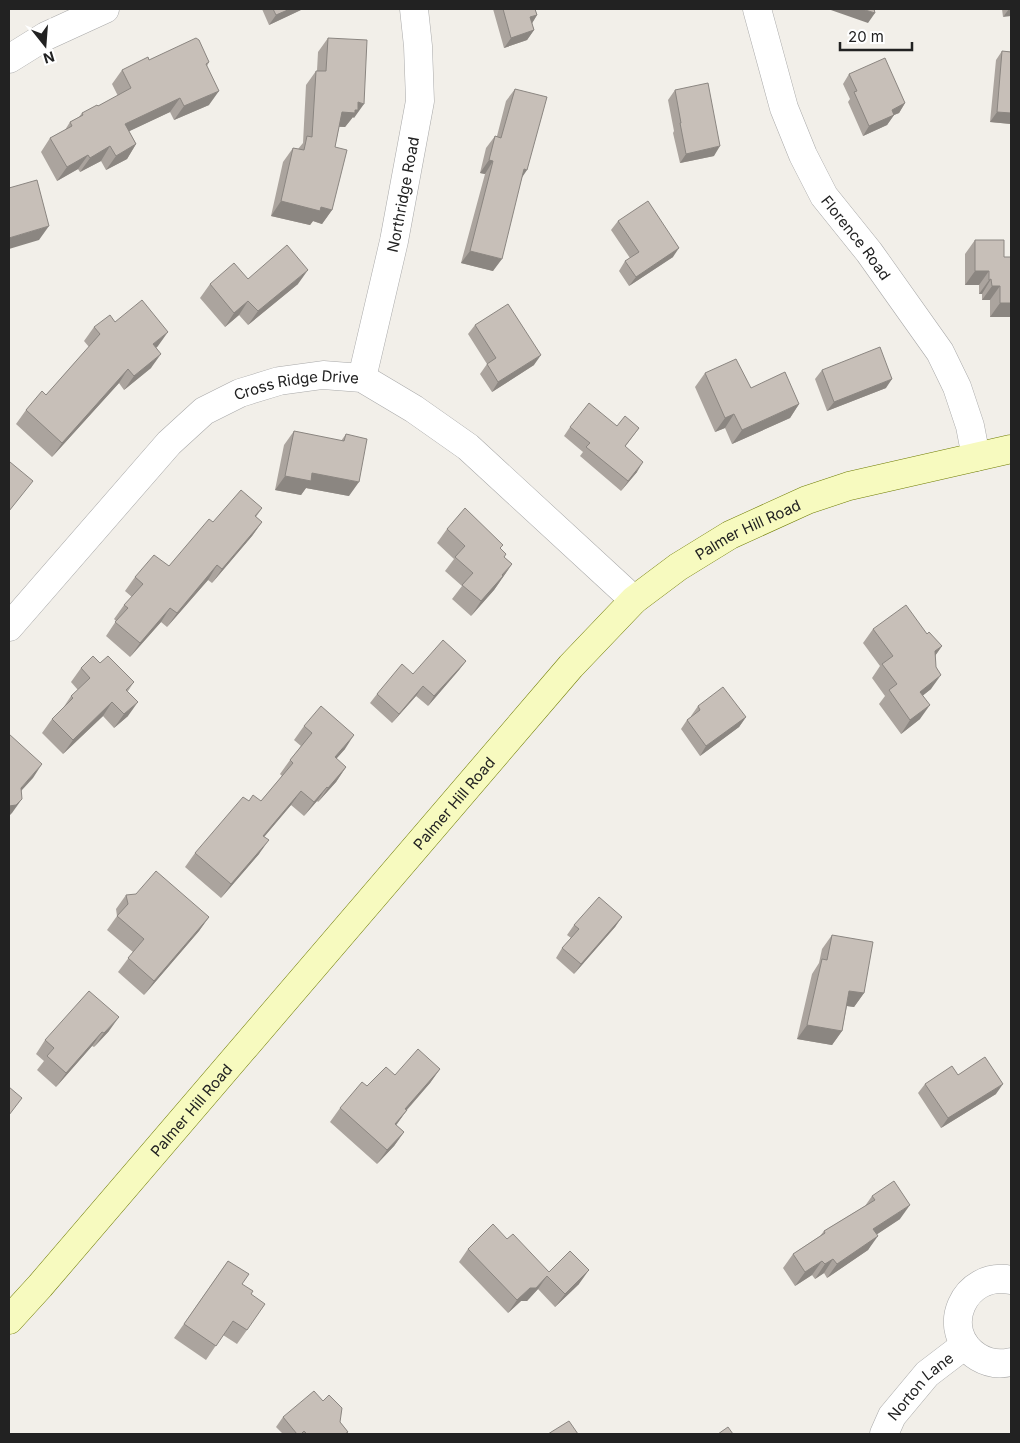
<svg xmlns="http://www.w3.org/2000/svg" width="1020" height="1443" font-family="Inter,sans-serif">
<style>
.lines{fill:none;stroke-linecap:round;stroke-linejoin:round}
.street-casing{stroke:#a9a9a9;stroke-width:29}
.secondary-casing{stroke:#707d05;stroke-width:29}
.street{stroke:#fff;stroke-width:28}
.secondary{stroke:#f7fabf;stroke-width:28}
.wall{fill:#aba49e}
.shaded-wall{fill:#8b8681}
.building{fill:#c7bfb8;stroke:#8b8681}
.labels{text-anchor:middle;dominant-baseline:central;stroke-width:4.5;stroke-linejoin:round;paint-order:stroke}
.street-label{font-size:15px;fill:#222;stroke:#fff}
</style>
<rect width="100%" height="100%" fill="#f2efe9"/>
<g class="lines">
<defs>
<g id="street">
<path id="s1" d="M757,9L784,108L803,155L824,196L869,252L940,352L957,387L970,426L976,457"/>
<path d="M9,59L46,36L105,9"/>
<path id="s2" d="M362,378L394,241L420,101L418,46L414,9"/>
<path id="s3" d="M9,627L169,443L204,411L240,393L279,381L323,375L362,378L414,409L468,447L634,600"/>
<path d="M1011,1280C964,1270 937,1331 978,1357C988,1363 999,1365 1011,1362"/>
<path id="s4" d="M884,1434L892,1416L927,1374L965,1345"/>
</g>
<g id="secondary">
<path id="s5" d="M9,1320L40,1286L571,666L634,600L678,567L730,535L807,500L849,486L1011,449"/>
</g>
</defs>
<use href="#street" class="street-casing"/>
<use href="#secondary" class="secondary-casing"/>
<use href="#street" class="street"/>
<use href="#secondary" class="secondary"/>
</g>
<path class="wall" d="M262,9H303L269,25Z
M493,9H535L537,15L532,23L534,30L527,40L504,48Z
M1002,9H1011L1003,17Z
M328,38L354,118L353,117L345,127H339L335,147L332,210L322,224L313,221L310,225L271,216L283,162L293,148L298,149L303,143L306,85L316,71H317L318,52Z
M1002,51L1011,52V124L990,122L996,60Z
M149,60L209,62L207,66L209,105L174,120L170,112L129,131L136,144L127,159L106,170L101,161L80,172L78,169L57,181L41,152L50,138L65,130L70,122L79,117L82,113L98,106L118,96L112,84L122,70Z
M849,74L905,103L899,113L894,115L887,125L863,136L848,102L850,99L843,84Z
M515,89L522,178L493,271L461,263L485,174L480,173L486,148L495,136H497L506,101Z
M675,90L714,156L680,163L673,133L674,131L668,100Z
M618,221L673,257L629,286L619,271L625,261L630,258L611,230Z
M975,240L1004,257H1011V317H990V300H982V294H979V285H965V254Z
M248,279L298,284L248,325L239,315L225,327L200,298L210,284Z
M115,322L158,346L156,348L151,368L124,390L119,383L52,457L16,424L26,410L46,395L89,347L84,341L94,327Z
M475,325L534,365L492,392L480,374L487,364L468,334Z
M822,370L886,388L827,411L815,379Z
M705,373L751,388L799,404L790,418L732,444L725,428L715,432L695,387Z
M617,426L639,428L625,447L637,472L621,491L580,456L583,452L564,436L570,427Z
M294,431L341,441L346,434L349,496L306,488L301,495L275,490L284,445Z
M262,508L256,517L262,522L252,536L212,583L208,580L167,627L161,622L130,657L106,636L116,621L114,619L124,605L132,597L125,591L135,577L169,566L213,522Z
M447,529L500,548L506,554L504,557L512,564L494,590L471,616L452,599L462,586L445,571L454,559L437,543Z
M873,629L927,634L942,646L935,656L931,689L923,695L920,719L901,734L879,704L885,696L872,678L880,666L863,643Z
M466,661L459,670L428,706L416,696L392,723L370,703L377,694L413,674Z
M100,663L134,682L128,691V716L114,728L103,716L63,754L42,733L52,719L63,708L71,696L78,690L71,682L81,668Z
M698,706L746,717L739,727L700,756L681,729L687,720L692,716H691Z
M304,726L345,749L336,759L346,767L336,782L318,802L317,801L304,816L291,805L264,837L259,854L221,898L185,867L195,853L261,801L282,776L280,774L290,760L301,746L294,740Z
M126,895L209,917L199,931L144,995L118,972L133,952L107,930L117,916L116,909Z
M622,917L615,927L574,974L556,958L562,948L571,938L567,935L574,925Z
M832,935L864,993L854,1007L847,1006L842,1031L832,1045L797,1039L812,974L819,963L822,949Z
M109,1031L94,1047L92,1046L56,1087L37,1070L44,1061L36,1054L45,1040Z
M440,1069L430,1083L407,1110L396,1125L404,1132L394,1146L377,1164L330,1122L340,1108L367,1086L395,1075Z
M958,1075L996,1094L941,1128L918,1093L925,1084Z
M872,1196L900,1219L877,1234L868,1250L827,1278L824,1273L815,1279L812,1275L795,1286L783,1268L793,1254L820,1236L824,1231L865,1206Z
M507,1239L549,1272L579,1284L555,1307L538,1289L527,1301H521L508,1313L459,1262L468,1249Z
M228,1261L242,1284L251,1294L247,1330L237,1344L223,1335L206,1360L174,1338Z
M283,1417L340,1422L348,1432L346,1434H283L276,1427Z"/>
<path class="shaded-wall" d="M290,9H303L269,25L276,15Z
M828,9H862L875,13L868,23Z
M1009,9H1011V16L1003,17Z
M537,15L531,25L530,17Z
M534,30L527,40L504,48L511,38Z
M219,91L209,105L174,120L184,106Z
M180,98L170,112L115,138L125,124Z
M358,102L364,104L354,118L353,117L345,127L332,126L342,112Z
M905,103L899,113L894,115L887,125L863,136L869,126L892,110Z
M997,112L1011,113V124L990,122Z
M136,144L127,159L106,170L116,156Z
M110,146L101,161L80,172L90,158Z
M720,146L714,156L680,163L686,154Z
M88,155L78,169L57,181L67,167Z
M489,160L493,161L485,174L480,173Z
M524,169L527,170L519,182Z
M281,201L321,207L332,210L322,224L313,221L310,225L271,216Z
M49,226L39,240L9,249V238Z
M679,248L673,257L629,286L636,277Z
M470,251L502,259L493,271L461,263Z
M308,270L298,284L248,325L258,311Z
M975,271H989L979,285H965Z
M991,279L982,294H979L989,280Z
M992,286H1000L990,300H982Z
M248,301L239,315L225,327L234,313Z
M1000,303H1011V317H990Z
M168,332L158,346L143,358L153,344Z
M161,354L151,368L124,390L134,376Z
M541,355L534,365L492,392L498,382Z
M128,369L119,383L52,457L62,443Z
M892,379L886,388L827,411L834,402Z
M799,404L790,418L732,444L742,430Z
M734,414L725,428L715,432L725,418Z
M643,462L637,472L621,491L628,481Z
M312,473L359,482L349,496L306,488L301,495L275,490L285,476Z
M262,522L252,536L212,583L222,569Z
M512,564L494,590L471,616L481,601Z
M217,565L208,580L167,627L177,613Z
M170,608L161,622L130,657L140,643Z
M942,646L932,660L935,651Z
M466,661L459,670L428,706L434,696Z
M941,675L931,689L910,706L920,692Z
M423,686L416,696L392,723L399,714Z
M112,702L103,716L63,754L73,740Z
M138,702L128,716L114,728L124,714Z
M930,705L920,719L901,734L910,720Z
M746,717L739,727L700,756L706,746Z
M354,735L345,749L325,771L335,757Z
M42,764L33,778L11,802L21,788Z
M346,767L336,782L318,802L328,788Z
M327,787L317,801L304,816L314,802Z
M301,791L291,805L253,850L263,836Z
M22,799L12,813L9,816V806Z
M269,840L259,854L221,898L231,884Z
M209,917L199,931L144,995L154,981Z
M622,917L615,927L574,974L581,964Z
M849,991L864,993L854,1007L840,1005Z
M119,1017L109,1031L94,1047L104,1033Z
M807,1025L842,1031L832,1045L797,1039Z
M102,1032L92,1046L56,1087L66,1073Z
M440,1069L430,1083L395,1123L405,1109Z
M1003,1084L996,1094L941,1128L948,1118Z
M407,1110L397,1124L385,1138L395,1124Z
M404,1132L394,1146L377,1164L387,1150Z
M910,1205L900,1219L864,1243L873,1229Z
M878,1236L868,1250L827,1278L837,1264Z
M833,1259L824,1273L815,1279L825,1264Z
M822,1261L812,1275L795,1286L805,1272Z
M589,1270L579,1284L555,1307L565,1294Z
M547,1276L538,1289L527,1301H521L508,1313L517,1300L530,1288Z"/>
<path class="building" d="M273,9H290L276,15Z
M503,9H535L537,15L530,17L534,30L511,38Z
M862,9H874L875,13Z
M196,38L199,40L209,62L206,64L219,91L184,106L180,98L125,124L136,144L116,156L110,146L90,158L88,155L67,167L50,138L72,126L70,122L83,115L82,113L97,105L98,106L131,88L122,70L148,57L149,60Z
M328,38L367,40L364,104L358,102V110H355V113L342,112L335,147L347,150L332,210L321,207L320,211L281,201L293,148L304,150L307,136L312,137L316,71H326Z
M1002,51L1011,52V113L997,112Z
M885,58L905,103L892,110L894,115L869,126L854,92L857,91L849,74Z
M708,83L720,146L686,154L680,123H681L675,90Z
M515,89L547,97L527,170L524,169L502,259L470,251L493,161L489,160L495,136L501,138Z
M37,180L49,226L9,238V188Z
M648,201L679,248L636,277L625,261L639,252L618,221Z
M975,240H1004V257H1011V303H1000V286H992L991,279L989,280V271H975Z
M287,245L308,270L258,311L248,301L234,313L210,284L234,263L248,279Z
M142,300L168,332L153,344L161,354L134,376L128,369L62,443L26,410L42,391L46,395L100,334L94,327L110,315L115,322Z
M508,304L541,355L498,382L487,364L496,358L475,325Z
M880,347L892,379L834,402L822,370Z
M736,359L751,388L785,372L799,404L742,430L734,414L725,418L705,373Z
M589,403L617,426L625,416L639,428L625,446L643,462L628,481L586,447L590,443L570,427Z
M294,431L344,441L346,434L367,439L359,482L312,473L311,481L285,476Z
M10,462L33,481L9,511V463Z
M241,490L262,508L255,516L262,522L222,569L217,565L177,613L170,608L140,643L115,622L128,608L124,605L143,584L135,577L154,555L169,566L209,519L213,522Z
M465,508L503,545L500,548L506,554L504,557L512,564L502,575L503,576L481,601L462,585L473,573L455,557L465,546L447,529Z
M906,605L927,634L929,632L942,646L935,651L936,667L941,675L920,692L930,705L910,720L889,690L897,684L882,664L893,656L873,629Z
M443,640L466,661L434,696L423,686L399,714L377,694L402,664L413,674Z
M93,656L100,663L108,656L134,682L126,690L138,702L124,714L112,702L73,740L52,719L73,698L71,696L90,678L81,668Z
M723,687L746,717L706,746L687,720L700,710L698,706Z
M321,706L354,735L335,757L346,767L328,788L327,787L314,802L301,791L263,836L269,840L231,884L195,853L243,797L249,801L253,795L261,801L293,763L290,760L312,733L304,726Z
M9,734L42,764L21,788L22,799L16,805L9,806Z
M156,871L209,917L154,981L128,958L144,939L117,916L128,904L126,895L136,894Z
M599,897L622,917L581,964L562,948L579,929L574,925Z
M832,935L873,942L864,993L849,991L842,1031L807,1025L822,959L827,960Z
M89,991L119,1017L104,1033L102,1032L66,1073L47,1056L54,1048L45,1040Z
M418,1049L440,1069L405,1109L407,1110L395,1124L404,1132L387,1150L340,1108L362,1082L367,1086L386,1067L395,1075Z
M985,1057L1003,1084L948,1118L925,1084L952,1066L958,1075Z
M9,1087L22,1098L9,1115Z
M894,1181L910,1205L873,1229L878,1236L837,1264L833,1259L825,1264L822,1261L805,1272L793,1254L825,1233L824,1231L875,1200L872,1196Z
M493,1224L507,1239L513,1234L549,1272L570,1251L589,1270L565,1294L547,1276L536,1288H530L517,1300L468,1249Z
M228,1261L249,1274L242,1284L253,1291L251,1294L265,1304L247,1330L233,1321L216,1346L184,1324Z
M314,1391L323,1401L329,1395L342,1408L340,1422L348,1432L345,1434H307L304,1431L301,1434H297L283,1417Z
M569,1421L578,1434H548Z
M728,1427L733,1434H718Z"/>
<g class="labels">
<g class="street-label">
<text stroke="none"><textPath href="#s2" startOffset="188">Northridge Road</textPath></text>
<text stroke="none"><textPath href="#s1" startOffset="252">Florence Road</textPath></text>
<text stroke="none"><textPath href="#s3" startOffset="389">Cross Ridge Drive</textPath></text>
<text stroke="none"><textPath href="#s5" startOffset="1088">Palmer Hill Road</textPath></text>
<text stroke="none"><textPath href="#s5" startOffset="682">Palmer Hill Road</textPath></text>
<text stroke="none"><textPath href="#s5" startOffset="278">Palmer Hill Road</textPath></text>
<text stroke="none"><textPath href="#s4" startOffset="61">Norton Lane</textPath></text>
</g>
</g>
<rect width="1020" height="1443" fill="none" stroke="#222222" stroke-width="20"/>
<g transform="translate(45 45) rotate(163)" stroke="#ffffff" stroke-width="4" paint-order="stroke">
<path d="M0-4L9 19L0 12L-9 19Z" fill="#222222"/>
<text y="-8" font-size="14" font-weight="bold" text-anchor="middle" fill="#222222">N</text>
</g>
<path d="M840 42v8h72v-8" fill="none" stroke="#222222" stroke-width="2.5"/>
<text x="848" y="42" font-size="15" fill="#222222" stroke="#ffffff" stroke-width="4" paint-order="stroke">20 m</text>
</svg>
